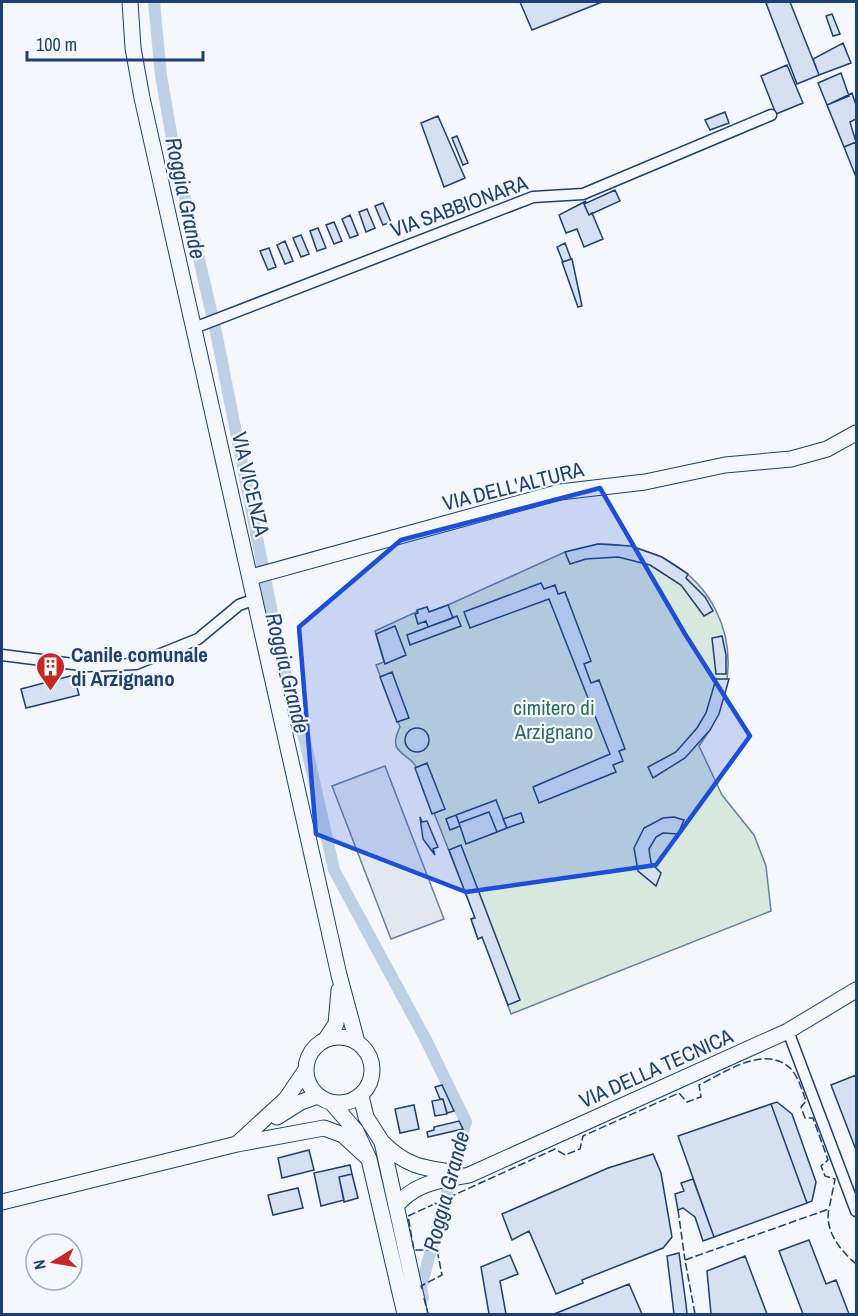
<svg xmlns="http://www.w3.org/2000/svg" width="858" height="1316" font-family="'Archivo Narrow',sans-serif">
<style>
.green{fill:#d7e8df;stroke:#687fa3;stroke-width:1.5}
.parking{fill:#e3e8f0;stroke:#687fa3;stroke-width:1.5}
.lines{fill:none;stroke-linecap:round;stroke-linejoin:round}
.canal{stroke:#bed0e5;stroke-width:12}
.building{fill:#d5e0f0;stroke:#1d3f73;stroke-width:1.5}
.street-casing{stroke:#1d3f73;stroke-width:13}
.secondary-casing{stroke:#1d3f73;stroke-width:17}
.street{stroke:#f4f7fb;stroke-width:10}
.secondary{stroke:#f4f7fb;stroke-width:15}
.fence{stroke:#1d3f73;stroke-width:1.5;stroke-dasharray:8 3;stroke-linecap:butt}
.marked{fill:#1d4ed8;fill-opacity:0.2;stroke:#1d4ed8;stroke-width:4.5;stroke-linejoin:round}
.labels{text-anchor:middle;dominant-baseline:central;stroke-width:4.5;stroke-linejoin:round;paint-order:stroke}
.street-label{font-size:21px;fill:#1d3f73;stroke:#f4f7fb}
.poi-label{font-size:21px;font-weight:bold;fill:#1d3f73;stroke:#f4f7fb;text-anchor:start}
.park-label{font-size:21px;fill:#2c6c60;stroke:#f4f7fb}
.water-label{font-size:22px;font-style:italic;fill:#1d3f73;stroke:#f4f7fb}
</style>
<rect width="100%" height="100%" fill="#f4f7fb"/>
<path class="green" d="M598,544C711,543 766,655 699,746L722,795L754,835L766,866L771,911L511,1014L483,937L478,939L471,919L475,917L416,767C409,752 386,755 400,727L376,665L384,662L375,631L427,607L429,612L448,605L565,552Z"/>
<path class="parking" d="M385,766L444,919L391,939L332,786Z"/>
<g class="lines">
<path class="canal" d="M154,2L161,76L175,155L217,337L281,658L305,741L334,870L426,1040L466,1122L421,1287L423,1298"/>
</g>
<path class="building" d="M520,2H602L532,30Z
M770,2H790L819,75L797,84L766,3Z
M832,14L840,34L833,36L826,16Z
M843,43L851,63L819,75L813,59Z
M787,65L803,103L776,114L761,76Z
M841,73L849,96L827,105L818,83Z
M852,93L856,105V119L850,122L856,142L844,147L827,105Z
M725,112L729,123L710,130L705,120Z
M438,116L465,178L444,187L421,123Z
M457,136L468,163L463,165L452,138Z
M856,142V177L844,147Z
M615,190L620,201L589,215L584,204Z
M586,201L584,204L589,215L592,213L603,239L584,247L577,229L566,233L559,215Z
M383,203L391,222L383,225L375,206Z
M367,209L375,228L366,232L359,212Z
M350,215L358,235L350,238L342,219Z
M334,222L342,241L334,244L326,225Z
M318,228L326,248L317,251L310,231Z
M301,235L309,254L301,257L293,238Z
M285,241L293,261L285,264L277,245Z
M565,243L571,259L563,262L557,247Z
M269,248L276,267L268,270L260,251Z
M572,259L582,306L578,307L562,262Z
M598,544L631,546L662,557L688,574L686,578L705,597L713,611L704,616L681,585L650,565L618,557L586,559L570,564L565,552Z
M541,583L544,589L555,585L558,594L565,592L591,661L584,664L591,683L599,680L625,749L619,751L623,761L613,765L616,772L539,803L533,787L610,754L549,599L470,628L464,612Z
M448,605L453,618L428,627L426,621L418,624L415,614L418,613L417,610L427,607L429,612Z
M457,616L461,626L410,645L407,635Z
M395,626L406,655L385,664L376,634Z
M722,636L726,655V674H716L712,638Z
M392,672L409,718L397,722L380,677Z
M74,675L79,695L26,708L21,689Z
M716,679H729L719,714L710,730L685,758L653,778L648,767L676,752L697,728L706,713Z
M405 740a12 12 0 1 1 24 0a12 12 0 1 1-24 0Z
M427,763L445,809L432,814L415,768Z
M496,800L507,828L497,832L489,812L459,823L456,815Z
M489,812L497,832L466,844L459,823Z
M521,813L524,822L507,828L503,819Z
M456,815L460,826L450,830L446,819Z
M420,817L422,822L427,821L438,847L433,849L435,855L423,839Z
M674,817L684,820L678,834L663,833L656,837L649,849L651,863L661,873L656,886L638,871L634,848L644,828L663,818Z
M461,845L520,1000L508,1005L482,937L478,939L471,919L475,918L449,850Z
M856,1075V1150L831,1085Z
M442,1085L454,1111L447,1113L443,1099H440L435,1087Z
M443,1099L447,1114L435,1116L432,1101Z
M777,1102L792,1114L816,1182L812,1201L807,1203L771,1104Z
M771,1104L807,1203L714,1237L678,1136Z
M414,1105L419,1129L400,1133L395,1109Z
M459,1121L463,1129L428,1137L427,1132L434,1130V1127Z
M309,1150L314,1170L282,1178L278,1158Z
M653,1154L661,1173L672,1237L663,1248L582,1280L583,1283L556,1294L529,1231L512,1240L502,1214L608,1168Z
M350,1165L352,1174L339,1177L344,1200L321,1206L314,1173Z
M352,1174L358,1198L344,1202L339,1177Z
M693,1179L714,1237L703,1241L695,1217L683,1208L678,1210L675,1194L684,1191L681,1183Z
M298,1188L303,1208L273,1215L268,1195Z
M809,1240L826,1284L836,1280L849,1314H803L779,1251Z
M679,1253L686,1304L687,1314H674L667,1256Z
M510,1255L518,1274L500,1281L506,1314H489L481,1267Z
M745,1256L767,1314H711L707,1271Z
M629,1284L642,1314H554Z"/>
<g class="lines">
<defs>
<path id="street" d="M194,328L533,197L583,194L771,115
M2,655L89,666L136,664L198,639L239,605L256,599
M788,1031L856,1211"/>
<path id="secondary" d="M130,2L133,48L142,98L339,975L357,1042
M251,577L560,492L645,482L725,465L791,459L827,449L856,433
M306 1070a33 33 0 1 1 66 0a33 33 0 1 1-66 0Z
M326,1039L336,1024L339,990
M361,1096L366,1117L382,1142L420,1314
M331,1102L356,1131L369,1159L405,1314
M277,1117L301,1102L318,1096
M382,1142C407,1167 423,1168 457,1173
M237,1144L286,1099L305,1071
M2,1202L237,1144L324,1128L343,1135L369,1159
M396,1206C416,1182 439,1181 469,1175L788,1031L856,990"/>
</defs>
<use href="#street" class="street-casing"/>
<use href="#secondary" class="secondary-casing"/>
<use href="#street" class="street"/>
<use href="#secondary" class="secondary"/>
<path class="fence" d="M678,1210L685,1260
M422,1289L421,1286L442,1275L437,1250H414L408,1216L555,1149L565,1155L580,1149L583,1136L679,1093L687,1102L701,1097L699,1085C724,1073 764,1044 790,1068C798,1076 802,1090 806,1101L801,1107L805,1118H813L828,1160L821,1166L825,1176L835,1179L829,1209
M424,1298L428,1314
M695,1314L685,1260L829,1209C824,1231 841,1251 856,1264"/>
</g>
<path class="marked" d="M600,488L685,634L750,736L656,865L466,892L316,834L299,627L401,540Z"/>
<defs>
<symbol id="building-pin" viewBox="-11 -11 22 30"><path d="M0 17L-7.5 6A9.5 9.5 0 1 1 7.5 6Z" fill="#c62828" stroke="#f4f7fb"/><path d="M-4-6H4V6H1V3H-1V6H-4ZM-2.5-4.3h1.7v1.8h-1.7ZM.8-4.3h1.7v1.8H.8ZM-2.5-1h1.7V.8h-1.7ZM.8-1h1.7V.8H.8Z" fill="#fff"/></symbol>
</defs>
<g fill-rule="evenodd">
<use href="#building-pin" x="34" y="650" width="33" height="45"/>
</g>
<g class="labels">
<g class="street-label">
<text transform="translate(459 206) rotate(-20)">VIA SABBIONARA</text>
<text transform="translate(251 484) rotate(77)">VIA VICENZA</text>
<text transform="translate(513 486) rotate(-14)">VIA DELL'ALTURA</text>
<text transform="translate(656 1068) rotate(-24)">VIA DELLA TECNICA</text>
</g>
<g class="poi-label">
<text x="71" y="654">Canile comunale<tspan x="71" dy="24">di Arzignano</tspan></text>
</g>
<g class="park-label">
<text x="554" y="707">cimitero di<tspan x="554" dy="24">Arzignano</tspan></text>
</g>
<g class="water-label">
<text transform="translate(186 198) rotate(78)">Roggia Grande</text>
<text transform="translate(288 673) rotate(76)">Roggia Grande</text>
<text transform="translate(446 1191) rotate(-75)">Roggia Grande</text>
</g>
</g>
<rect width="858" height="1316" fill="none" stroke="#1d3f73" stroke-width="6"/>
<g transform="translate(54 1262) rotate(259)"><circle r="28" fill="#f4f7fb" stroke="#9eadc5" stroke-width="1.5"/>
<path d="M0-4.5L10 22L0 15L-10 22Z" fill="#c62828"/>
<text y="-9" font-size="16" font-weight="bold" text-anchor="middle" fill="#1d3f73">N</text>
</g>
<path d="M27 51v9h176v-9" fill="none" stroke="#1d3f73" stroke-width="3"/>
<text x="36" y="51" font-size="18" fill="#1d3f73" stroke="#f4f7fb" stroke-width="4.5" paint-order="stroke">100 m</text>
</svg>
